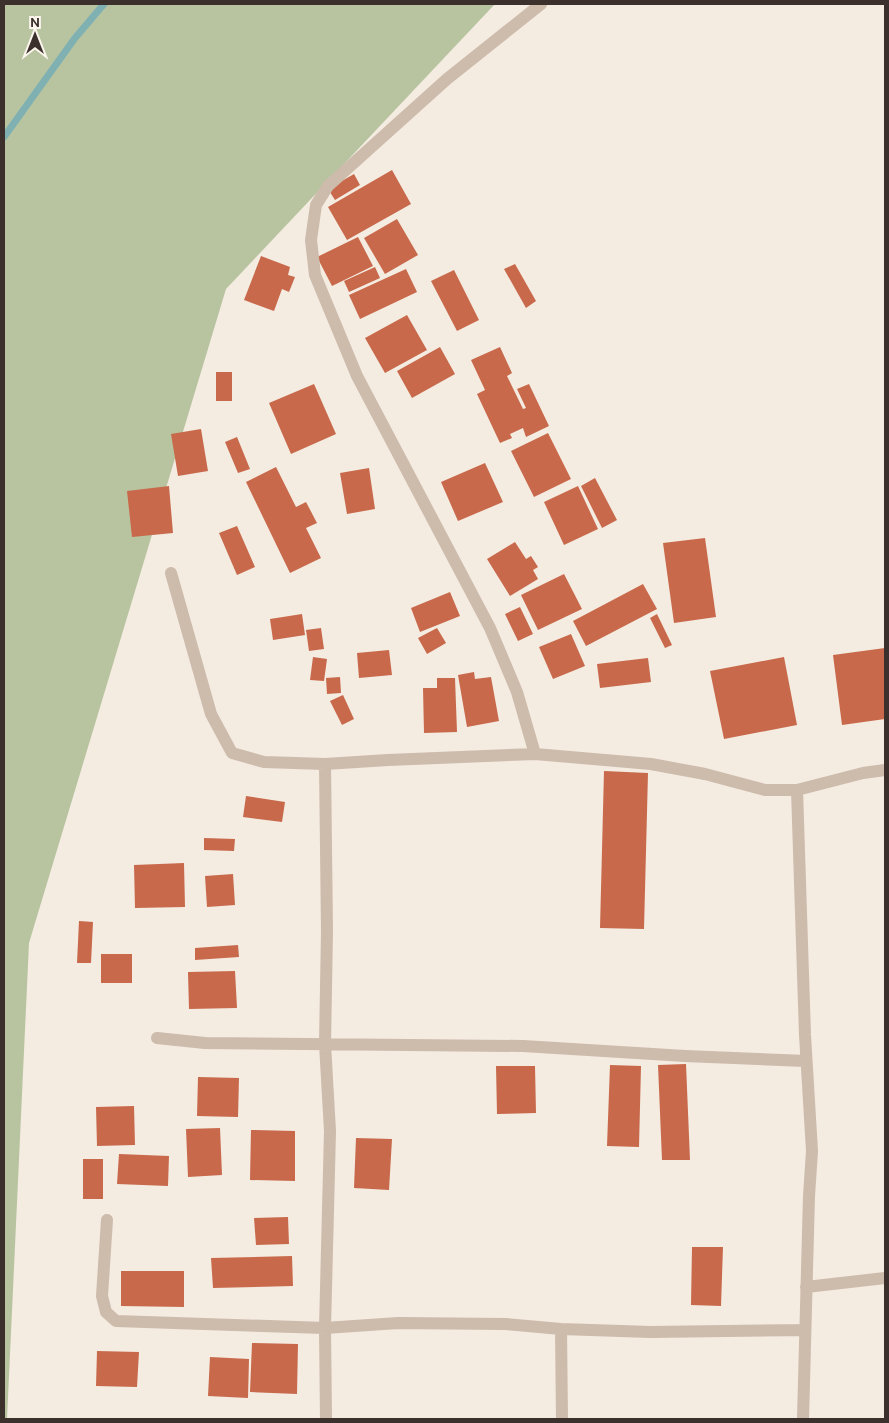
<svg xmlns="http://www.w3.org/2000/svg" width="889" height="1423" font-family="Overpass,sans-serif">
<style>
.green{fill:#b8c4a0}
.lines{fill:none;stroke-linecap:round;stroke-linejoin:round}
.stream{stroke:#7fb0b2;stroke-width:7}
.building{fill:#c8694b}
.minor{stroke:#cdbbac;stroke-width:12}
</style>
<rect width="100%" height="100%" fill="#f4ebe1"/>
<path class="green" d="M4,4H495L226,289L29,943L7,1419H4Z"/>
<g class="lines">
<path class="stream" d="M4,137L75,38L104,4"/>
</g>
<path class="building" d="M392,170L411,204L347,240L328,207Z
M354,174L360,185L335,200L328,189Z
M397,219L418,255L385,274L364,238Z
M358,237L373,266L332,286L317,257Z
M261,256L290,267L288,275L295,277L289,292L282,289L274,311L244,300Z
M515,264L536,301L526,308L504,269Z
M375,267L380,278L349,292L344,281Z
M406,269L417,292L360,319L349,295Z
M454,270L479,320L457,331L431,281Z
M407,315L427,350L385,373L365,338Z
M440,347L455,374L412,398L397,371Z
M500,347L512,373L507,376L523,409L526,408L517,389L529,384L549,426L526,437L523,428L510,434L512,438L500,443L477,394L485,390L471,360Z
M216,372H232V401H216Z
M314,384L336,434L291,454L269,403Z
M201,429L208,471L178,476L171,434Z
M548,433L571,479L534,497L511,451Z
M237,437L250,469L238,473L225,442Z
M485,463L503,502L458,521L441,482Z
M276,467L296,507L306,502L317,523L306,528L321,558L290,573L246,482Z
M369,468L375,509L347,514L340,473Z
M595,478L617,520L602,528L581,486Z
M169,486L173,533L132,537L127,491Z
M578,486L598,529L564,545L544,502Z
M237,526L255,567L237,575L219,533Z
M705,538L716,617L674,623L663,543Z
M515,542L526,559L531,556L538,567L533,570L538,579L510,596L487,559Z
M564,574L582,609L538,630L521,595Z
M643,584L657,609L586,646L573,621Z
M450,592L460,616L420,632L411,608Z
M520,607L533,634L518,641L505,614Z
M302,614L305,635L273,640L270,619Z
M657,614L672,645L665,648L650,618Z
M321,628L324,649L309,651L306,630Z
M437,628L446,643L427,654L418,638Z
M571,634L585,666L553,679L539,647Z
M885,648V719L842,725L833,655Z
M389,650L392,675L359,678L357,653Z
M313,657L327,659L324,681L310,680Z
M784,657L797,725L724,739L710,671Z
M648,658L651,682L600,688L597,664Z
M474,672L475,679L491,677L499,721L467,727L458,675Z
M340,677L341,693L327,694L326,678Z
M437,678H455L457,732L424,733L423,688H437Z
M343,695L354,719L342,725L330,701Z
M604,771L648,773L644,929L600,928Z
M246,796L285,802L282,822L243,817Z
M204,838L235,839L234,851L204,850Z
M184,863L185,907L135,908L134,865Z
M233,874L235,905L207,907L205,876Z
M79,921L93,922L91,963H77Z
M238,945L239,957L195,960V948Z
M101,954H132V983H101Z
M235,971L237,1008L189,1009L188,972Z
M686,1064L690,1160H662L658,1065Z
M610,1065L641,1066L639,1147L607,1146Z
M496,1066H535L536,1113L497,1114Z
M198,1077L239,1078L238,1117L197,1116Z
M134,1106L135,1145L97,1146L96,1107Z
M220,1128L222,1175L188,1177L186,1129Z
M251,1130L295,1131V1181L250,1180Z
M356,1138L392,1139L389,1190L354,1188Z
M119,1154L169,1156L168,1186L117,1184Z
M83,1159H103V1199H83Z
M288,1217L289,1244L256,1245L254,1218Z
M692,1247H723L721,1306L691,1305Z
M292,1256L293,1286L213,1288L211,1258Z
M121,1271H184V1307L121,1306Z
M252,1343L298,1344L297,1394L250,1392Z
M97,1351L139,1352L137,1387L96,1386Z
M210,1357L249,1359L248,1398L208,1396Z"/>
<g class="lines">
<path class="minor" d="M171,573L211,714L232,753L264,762L325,764L388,760L535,754L651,764L705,774L765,790H797L863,773L885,770
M535,754L517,692L490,628L357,376L315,275L311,240L316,205L328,186L447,79L541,4
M325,764L327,931L325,1044L330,1131L325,1328L326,1419
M797,790L805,1035L812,1151L809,1196L803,1419
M157,1038L205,1043L523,1046L685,1056L806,1061
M107,1220L102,1296L106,1312L116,1321L325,1328L398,1323L506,1324L561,1329L650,1332L805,1330
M806,1287L885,1278
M561,1329L562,1419"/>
</g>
<rect width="889" height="1423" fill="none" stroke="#3b302b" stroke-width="10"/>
<g transform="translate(35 35)" stroke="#fbf5ee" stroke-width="4" paint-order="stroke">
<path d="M0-4L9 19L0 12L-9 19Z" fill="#3b302b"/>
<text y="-8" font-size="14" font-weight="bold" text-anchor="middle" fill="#3b302b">N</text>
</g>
</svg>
